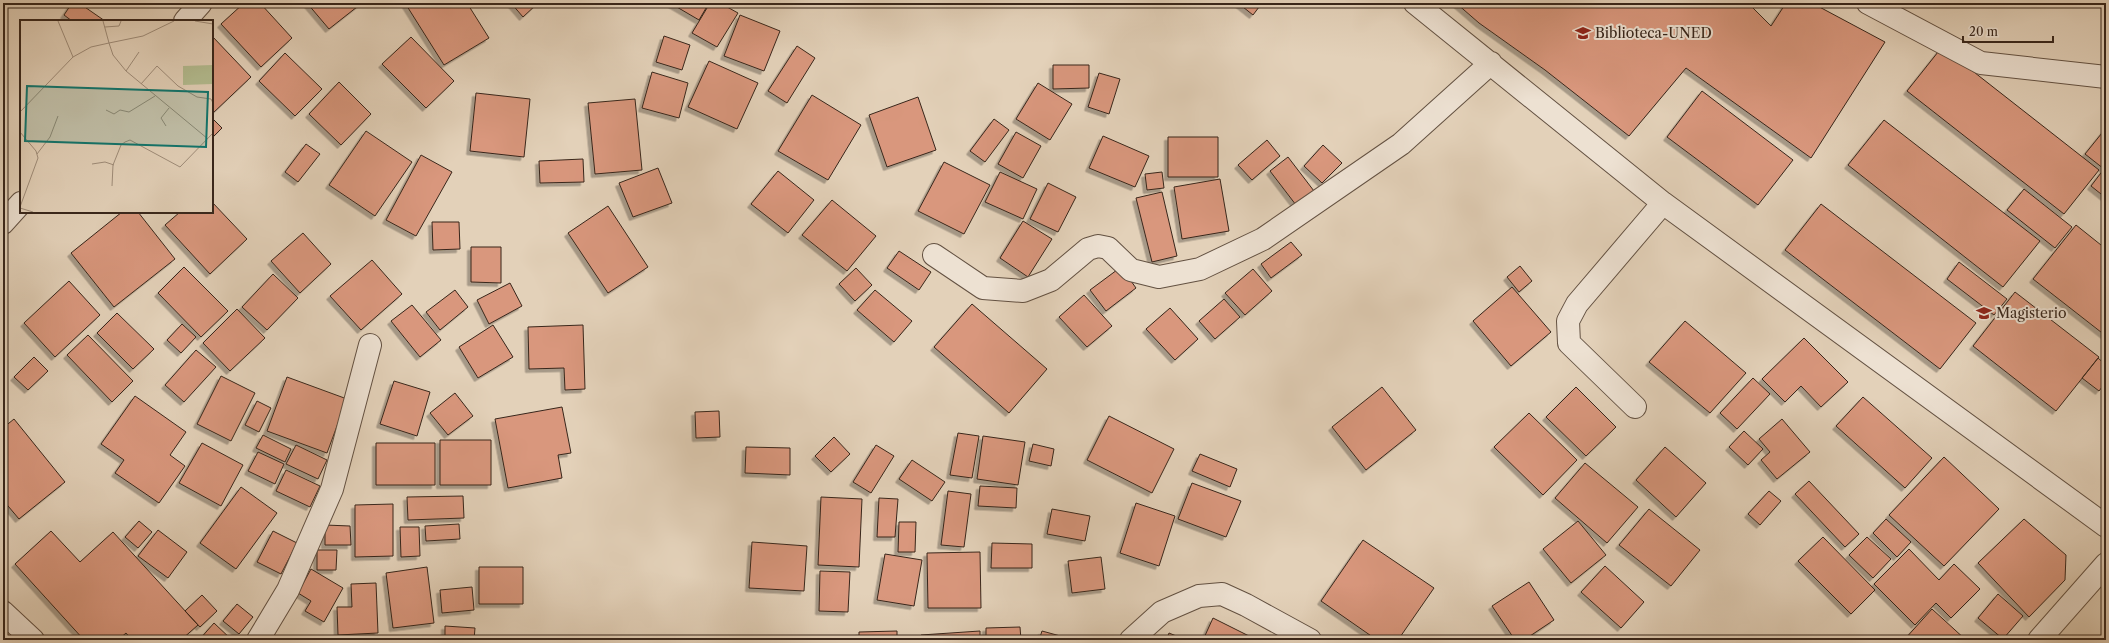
<svg xmlns="http://www.w3.org/2000/svg" width="2109" height="643" font-family="'Libre Caslon Text',serif">
<style>
.building{fill:#d9977d;stroke:#38261b;filter:url(#shadow)}
.lines{fill:none;stroke-linecap:round;stroke-linejoin:round}
.minor-casing{stroke:#635142;stroke-width:24}
.minor{stroke:#ede1d2;stroke-width:22}
.labels{text-anchor:middle;dominant-baseline:central;stroke-width:4;stroke-linejoin:round;paint-order:stroke}
.poi-label{font-size:14px;fill:#38261b;stroke:#ede1d2;text-anchor:start}
.inset-road{fill:none;stroke:#9f8d7a;stroke-width:1}
.view{fill:#0f766e;fill-opacity:0.15;stroke:#0f766e;stroke-width:2}
.inset-edge{fill:none;stroke:#38261b;stroke-width:2}
</style>
<defs>
<filter id="shadow"><feDropShadow dx="-3.5" dy="3.5" stdDeviation="0" flood-color="#0004"/></filter>
</defs>
<rect width="100%" height="100%" fill="#e3d1b9"/>
<filter id="stains"><feTurbulence type="fractalNoise" baseFrequency=".005" numOctaves="4"/><feColorMatrix values="0 0 0 0 .2 0 0 0 0 .09 0 0 0 0 .02 0 0 0 .5 -.17"/></filter>
<radialGradient id="worn" r=".72"><stop offset=".6" stop-color="#630" stop-opacity="0"/><stop offset="1" stop-color="#630" stop-opacity=".3"/></radialGradient>
<path class="building" d="M72,3H79L105,21H72L64,15Z
M244,3H260L292,38L261,67L221,24Z
M307,3H362L329,29Z
M405,3H467L489,38L444,65Z
M511,3H538L523,17Z
M670,3H709L699,20Z
M710,3H720L738,13L717,47L692,33Z
M1238,3H1262L1253,15Z
M1456,3H1748L1771,26L1786,3H1812L1885,42L1811,158L1686,68L1629,136L1545,70L1479,23Z
M740,15L780,31L764,71L724,56Z
M212,36L251,77L212,114Z
M664,36L690,45L682,70L656,62Z
M411,37L454,81L426,108L382,64Z
M797,46L815,58L787,103L768,91Z
M1942,47L2099,170L2064,214L1907,91Z
M285,53L322,89L295,116L259,81Z
M709,61L758,83L737,129L688,107Z
M1053,65H1089V88L1053,89Z
M652,72L688,83L679,118L642,108Z
M1099,73L1120,79L1109,114L1088,107Z
M339,82L371,114L341,145L309,114Z
M1038,83L1072,104L1050,140L1016,119Z
M1702,91L1793,160L1758,205L1667,137Z
M476,93L530,99L524,157L470,151Z
M812,95L861,125L828,180L778,151Z
M918,97L936,150L887,167L869,115Z
M635,99L642,170L595,174L588,103Z
M212,118L222,128L212,138Z
M994,119L1009,130L985,162L970,151Z
M1884,120L2040,241L2003,287L1848,165Z
M2106,128V198L2091,186L2104,169L2085,154Z
M366,131L412,162L375,216L329,185Z
M1016,132L1041,146L1023,178L998,164Z
M1103,136L1149,156L1135,187L1089,168Z
M1168,137H1218V177H1168Z
M1267,140L1280,156L1252,180L1238,165Z
M306,144L320,154L298,182L285,172Z
M1323,145L1342,163L1322,183L1304,166Z
M421,155L452,172L416,236L386,220Z
M1288,157L1314,191L1296,205L1270,171Z
M583,159L584,182L540,183L539,161Z
M944,162L990,185L964,234L918,211Z
M658,168L672,203L633,217L619,183Z
M778,171L814,200L788,233L751,204Z
M1000,172L1037,189L1023,219L985,202Z
M1162,172L1164,188L1147,190L1145,174Z
M1220,179L1229,231L1182,239L1174,187Z
M1048,183L1076,197L1058,232L1030,219Z
M2024,189L2072,227L2055,248L2007,210Z
M1162,192L1177,256L1152,262L1136,198Z
M832,200L876,236L847,271L802,235Z
M212,202L247,239L210,274L165,225L180,212H212Z
M1821,204L1976,323L1940,369L1785,250Z
M608,206L648,267L608,293L568,233Z
M122,212H138L175,259L114,307L71,253Z
M1023,221L1052,239L1028,277L1000,258Z
M432,222H459L460,249L433,250Z
M2076,225L2106,249V336L2033,279Z
M303,233L331,264L300,293L271,261Z
M1291,242L1302,255L1271,278L1261,264Z
M471,247H501V283L471,282Z
M899,251L931,272L919,290L887,268Z
M372,260L402,294L361,330L330,296Z
M1959,262L2007,299L1994,315L1947,279Z
M1520,266L1532,281L1519,292L1507,277Z
M184,267L228,311L201,337L158,293Z
M1121,267L1136,288L1106,311L1090,290Z
M856,268L872,285L855,301L839,284Z
M1253,269L1272,291L1245,315L1225,293Z
M273,274L298,298L267,330L242,307Z
M69,281L100,315L55,357L24,323Z
M510,283L522,306L489,324L477,300Z
M1512,287L1551,332L1511,366L1473,321Z
M455,290L468,307L440,330L426,312Z
M875,290L912,321L894,342L857,310Z
M2015,292L2099,357L2056,411L1973,346Z
M1084,295L1112,326L1087,347L1059,317Z
M1224,299L1240,317L1215,339L1199,321Z
M972,304L1047,369L1009,413L934,347Z
M412,305L441,340L420,357L391,321Z
M1170,308L1198,339L1175,360L1146,329Z
M237,309L265,338L230,371L203,343Z
M117,313L154,349L133,369L97,333Z
M1685,321L1746,373L1710,413L1649,362Z
M182,324L196,337L181,353L167,340Z
M493,325L513,357L478,378L459,347Z
M583,325L585,389L565,390L564,368L529,369L528,327Z
M88,335L133,381L112,402L67,355Z
M1804,338L1848,382L1821,407L1801,386L1785,402L1762,379Z
M196,350L216,367L184,402L165,385Z
M34,357L48,371L28,390L14,377Z
M2098,358L2106,365V382L2099,391L2082,378Z
M221,376L255,393L231,441L197,424Z
M287,377L347,399L327,453L267,431Z
M1753,378L1770,394L1737,429L1720,413Z
M394,381L430,392L417,436L380,424Z
M1382,387L1416,430L1366,470L1332,427Z
M1576,387L1616,427L1586,456L1546,417Z
M455,393L473,416L448,435L430,413Z
M135,396L186,432L170,455L185,466L159,503L115,473L124,460L101,444Z
M1863,397L1932,458L1905,488L1836,426Z
M257,401L271,408L259,432L245,425Z
M562,407L571,453L558,455L562,478L508,488L495,419Z
M719,411L720,437L696,438L695,412Z
M1529,413L1577,460L1543,495L1494,447Z
M1109,416L1174,449L1152,493L1087,460Z
M14,419L65,482L19,519L3,500V428Z
M1782,419L1810,452L1777,479L1761,460L1770,452L1759,439Z
M1744,431L1763,449L1748,465L1729,447Z
M958,433L979,436L972,478L950,475Z
M263,435L291,449L285,462L256,448Z
M983,436L1025,442L1018,485L977,479Z
M834,437L850,454L831,472L815,456Z
M440,440H491V485H440Z
M202,443L243,465L221,506L179,483Z
M376,443H435V485H376Z
M1033,444L1054,449L1051,466L1029,461Z
M296,445L327,460L318,479L286,464Z
M876,445L894,456L871,493L853,482Z
M746,447L790,448V475L745,473Z
M1665,447L1706,483L1676,517L1636,480Z
M258,452L284,464L275,484L248,471Z
M1200,454L1237,469L1230,487L1192,471Z
M1944,457L1999,509L1944,566L1889,515Z
M912,460L945,482L932,501L899,479Z
M1585,463L1638,507L1607,543L1555,498Z
M286,470L320,486L310,507L276,491Z
M1809,481L1859,534L1845,547L1795,494Z
M1192,483L1241,501L1226,537L1178,519Z
M980,486L1017,488L1016,508L978,506Z
M241,487L277,513L236,569L200,543Z
M948,491L971,494L964,547L941,545Z
M1769,491L1781,501L1760,525L1748,514Z
M463,496L464,518L408,520L407,497Z
M821,497L862,499L859,567L818,565Z
M879,498L898,499L895,537H877Z
M1136,503L1175,516L1159,566L1120,553Z
M393,504V556L355,557V505Z
M1052,509L1090,516L1085,541L1047,534Z
M1649,509L1700,550L1671,586L1619,545Z
M1886,519L1911,542L1897,557L1873,533Z
M2024,519L2066,555L2065,580L2029,617L1978,563Z
M139,521L152,532L138,548L125,537Z
M1578,521L1606,555L1571,583L1543,549Z
M899,522H916L915,552H898Z
M459,524L460,539L426,541L425,526Z
M325,525L350,526L351,545H325Z
M400,527H419L420,556L401,557Z
M158,530L187,552L168,578L138,556Z
M51,531L80,562L113,532L198,625L181,640H132L126,633L118,640H84L15,564Z
M273,531L297,543L281,574L257,562Z
M1823,537L1875,590L1851,614L1798,561Z
M1867,537L1891,559L1873,578L1849,555Z
M1363,540L1434,588L1398,640H1377L1321,601Z
M752,542L807,546L804,591L749,588Z
M992,543L1032,544V568H991Z
M1909,549L1939,580L1954,564L1980,589L1951,618L1936,603L1915,625L1874,584Z
M317,550H337L336,570H317Z
M980,552L981,608H928L927,553Z
M885,554L922,560L914,606L877,600Z
M1101,557L1105,589L1072,593L1068,561Z
M1605,566L1644,602L1621,628L1581,592Z
M427,567L434,623L393,628L386,573Z
M479,567H523V604H479Z
M311,569L343,588L324,622L305,611L311,601L298,593Z
M820,571L850,572L848,612L819,611Z
M1529,582L1554,620L1524,640H1515L1492,606Z
M376,583L378,633L338,635L337,607H352L351,584Z
M472,587L474,610L442,613L440,590Z
M1998,594L2023,616L2003,639L1978,618Z
M202,595L217,611L200,627L185,611Z
M237,604L253,617L239,634L223,621Z
M1932,609L1966,640H1904Z
M1213,618L1255,639V640H1203Z
M214,623L232,640H199Z
M445,626L475,628L474,640H445Z
M1020,627L1021,640H986V628Z
M897,631V640H859V632Z
M980,631V640H921V635Z
M1042,631L1075,640H1039Z
M1169,633L1186,640H1166Z"/>
<g class="lines">
<defs>
<path id="minor" d="M1415,3L1663,203L2106,526
M1868,3L1981,63L2106,77
M185,21L201,3
M3,223L21,203
M934,255L983,288L1023,291L1051,280L1088,249L1098,246L1108,248L1131,270L1159,277L1200,269L1263,239L1401,144L1491,63
M1635,407L1569,343L1568,321L1577,304L1663,203
M3,612L33,640
M258,640L288,590L332,489L370,345
M1131,640L1162,612L1199,596L1222,594L1246,605L1310,640
M2039,640L2106,564"/>
</defs>
<use href="#minor" class="minor-casing"/>
<use href="#minor" class="minor"/>
</g>
<defs>
<symbol id="university-bare" viewBox="-9 -9 18 18"><path d="M0-5L7-2L0 1L-7-2ZM-4 1L0 2.5L4 1V4Q0 6-4 4Z" fill="#8f2418" stroke="#ede1d2" stroke-width="2.5" paint-order="stroke"/></symbol>
<symbol id="school-bare" viewBox="-9 -9 18 18"><path d="M0-5L7-2L0 1L-7-2ZM-4 1L0 2.5L4 1V4Q0 6-4 4Z" fill="#8f2418" stroke="#ede1d2" stroke-width="2.5" paint-order="stroke"/></symbol>
</defs>
<g fill-rule="evenodd">
<use href="#university-bare" x="1572" y="22" width="22" height="22"/>
<use href="#school-bare" x="1973" y="302" width="22" height="22"/>
</g>
<g class="labels">
<g class="poi-label">
<text x="1595" y="33">Biblioteca-UNED</text>
<text x="1996" y="313">Magisterio</text>
</g>
</g>
<g transform="translate(20 20)">
<rect width="193" height="193" fill="#e3d1b9"/>
<path d="M193,45V64L163,65V46Z" fill="#b3bc90"/>
<path class="inset-road" d="M38,1L53,37M83,1L89,23L123,16L154,1M175,1L193,4M85,7L99,6L101,1M106,51L119,32M121,64L137,46L158,66L177,77L191,79L193,83M86,90L94,94L100,90L109,92L135,76M0,92L53,37L71,27L89,23L93,35L106,51L188,119M146,106L141,98L149,88M0,112L16,131L18,138L0,187M17,134L30,117L38,96M72,144L85,142L94,145M92,166L93,145L101,125L105,122L110,120L160,147L193,113M0,188L13,192"/>
<path class="view" d="M7,66L188,72L186,127L5,121Z"/>
<rect width="193" height="193" class="inset-edge"/>
</g>
<rect width="2109" height="643" fill="none" stroke="#e3d1b9" stroke-width="16"/>
<rect x="4" y="4" width="2101" height="635" fill="none" stroke="#38261b" stroke-width="2"/>
<rect x="8" y="8" width="2093" height="627" fill="none" stroke="#38261b"/>
<path d="M1963 36v6h90v-6" fill="none" stroke="#38261b" stroke-width="2"/>
<text x="1969" y="36" font-size="12" fill="#38261b" stroke="#ede1d2" stroke-width="3" paint-order="stroke">20 m</text>
<rect width="100%" height="100%" filter="url(#stains)"/>
<rect width="100%" height="100%" fill="url(#worn)"/>
</svg>
